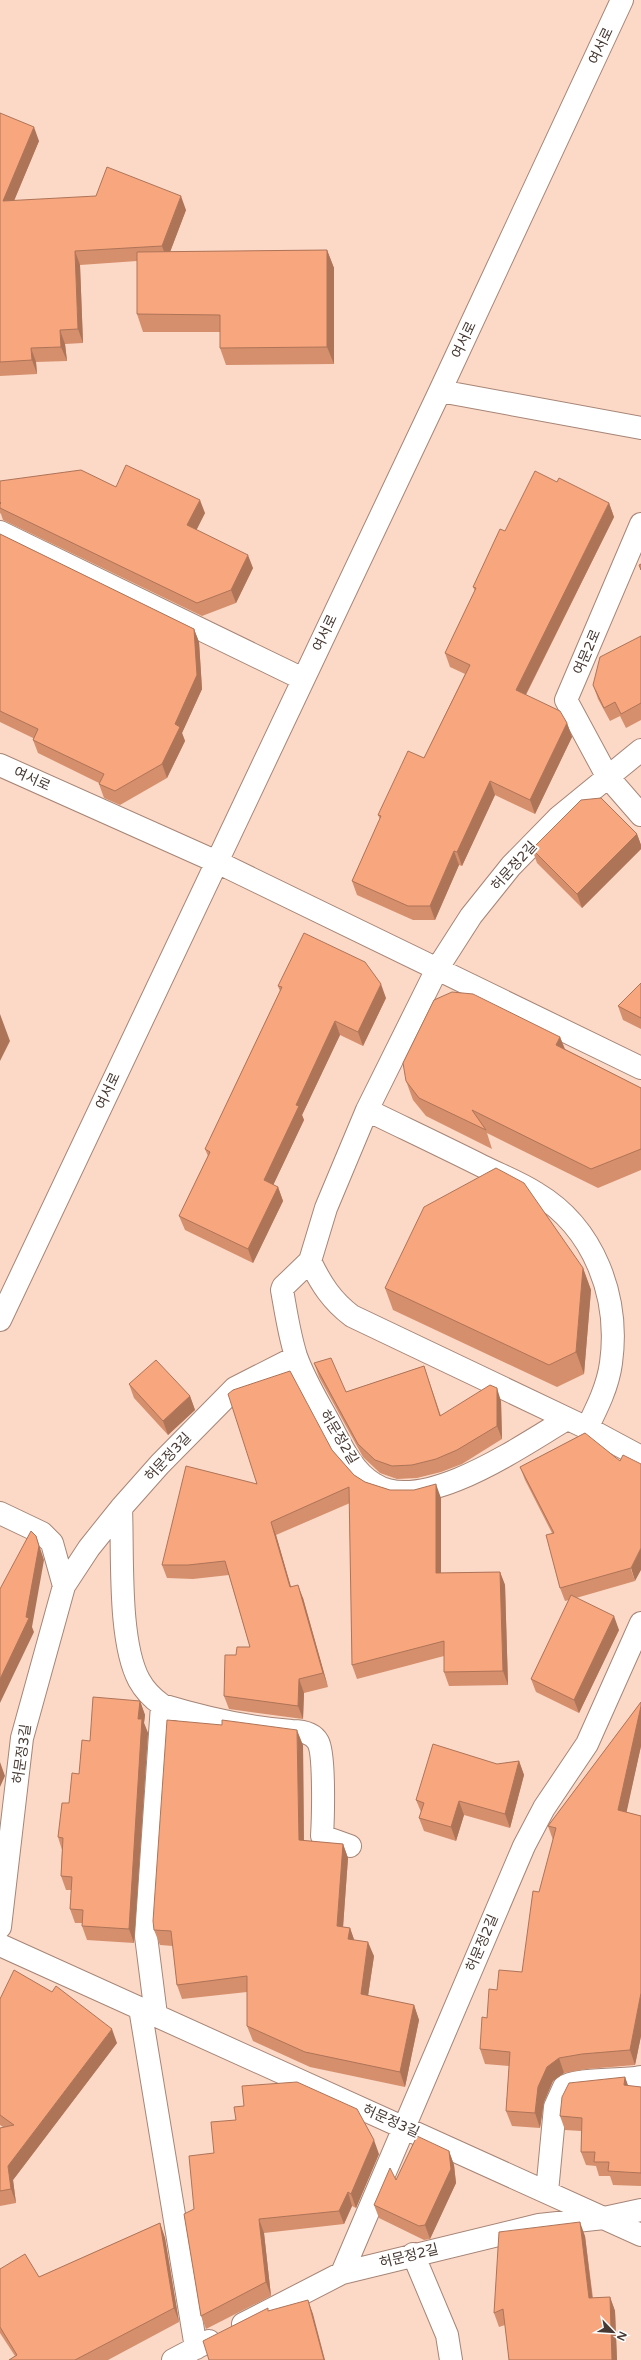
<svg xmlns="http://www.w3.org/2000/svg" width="641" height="2360" font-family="'Varela Round','Noto Sans KR',sans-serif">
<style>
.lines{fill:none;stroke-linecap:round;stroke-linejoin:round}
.minor-casing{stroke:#a68576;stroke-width:24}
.minor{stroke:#fff;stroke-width:22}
.wall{fill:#d58f6c}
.shaded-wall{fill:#ae7458}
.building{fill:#f8a67e;stroke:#ae7458}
.labels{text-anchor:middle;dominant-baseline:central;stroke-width:4;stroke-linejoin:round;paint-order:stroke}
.street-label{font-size:14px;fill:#473933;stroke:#fff}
</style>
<rect width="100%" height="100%" fill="#fcd8c7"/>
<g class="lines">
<defs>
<path id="minor" d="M440,391L641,428
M641,524L566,700L607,776L641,815
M0,532L303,679
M641,750L559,817L511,866L471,916L437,969L367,1110L326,1208L310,1261C321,1284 332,1301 352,1316L587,1428L641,1457
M0,765L217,862L641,1068
M367,1110C406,1129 444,1147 482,1166C500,1175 519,1182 536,1193C595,1228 620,1298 611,1363C608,1386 597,1408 587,1428
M310,1261L283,1287L282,1290C286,1312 289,1334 296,1356C304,1379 318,1402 330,1424C341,1445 352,1471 374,1484C423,1516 524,1444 567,1419
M0,1320L440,391L622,0
M121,1508C123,1554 118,1641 139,1680C145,1691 152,1698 162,1705
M0,1513L42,1533L52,1543L64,1586
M641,1623L587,1744L544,1808L524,1846L342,2273L539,2225L604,2218L641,2210
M0,1927L22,1738L64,1586L89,1548L121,1508L160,1464L235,1388L296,1357
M0,1945L641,2235
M140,2008L196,2348
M156,2015L146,1936L162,1705C205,1718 247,1728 292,1731C302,1731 313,1733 318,1742C325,1754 323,1820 322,1836L350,1846
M547,2192L555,2107L564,2087C575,2078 623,2081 641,2077
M413,2254L447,2335L451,2360
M243,2324L342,2273
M173,2360L209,2341"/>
</defs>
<use href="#minor" class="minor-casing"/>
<use href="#minor" class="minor"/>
</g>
<path class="wall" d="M0,113L39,141L14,201L186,210L170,252L327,250L334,268V364L226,365L220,348V332H143L137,314V261L80,265L83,343L65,344L67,361L36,362L37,374L0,376Z
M0,481L116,487L205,513L196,530L253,568L236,603L202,616L3,520L1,514L0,513Z
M557,482L609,503L614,517L526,695L567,723L572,737L535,814L495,795L462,866L459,865L435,920H413L357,895L352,881L380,819L378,815L424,758L465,674L450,667L445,653L475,591L473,587L505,531Z
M0,534L194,629L199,642L202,689L182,733L185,741L167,778L120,805L104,798L99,784V783L38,753L33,740V738L0,722Z
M641,636V720L626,728L620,716L610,721L598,699L593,685Z
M637,834L641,845V849L582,908L537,863L532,849Z
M641,983V1029L623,1020L618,1006Z
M278,986L386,998L363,1046L340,1035L302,1115L304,1120L273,1185L278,1187L283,1201L253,1263L185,1230L179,1216L208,1156L205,1149L280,991Z
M560,1037L565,1049L641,1088V1170L598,1188L487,1133L492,1149L426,1116L413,1100L406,1081Z
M583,1268L591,1290L584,1374L557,1387L393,1310L385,1288Z
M314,1363L346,1392L424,1366L441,1416L501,1401L502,1439L462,1464L441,1472L417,1478L397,1479L380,1473L363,1457L319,1377Z
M129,1384L190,1396L195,1410L168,1435L134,1398Z
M585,1433L635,1581L576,1598L619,1630L579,1713L536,1692L531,1679L569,1600L565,1601L560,1588L552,1533L525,1480L520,1467Z
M332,1450L354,1475L365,1482L390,1490L441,1498V1573L500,1572L505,1585L508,1685L449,1686L444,1672V1656L357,1679L352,1665L350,1503L276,1535L291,1587L303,1598L328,1687L304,1693L303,1719L229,1709L224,1696L236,1655L250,1647L229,1575L193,1579L167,1578L162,1565L257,1484Z
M140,1701L145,1715L144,1723L148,1733L134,1943L87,1940L82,1926V1923H75L70,1909L71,1890H66L61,1876L62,1850L58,1837L90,1741Z
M641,1702V1746L626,1812L641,1816V2036L635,2065L587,2069L564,2073L553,2081L544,2102L540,2128L512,2126L506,2111L509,2066L485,2064L480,2049L487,2018L497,1990L522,1972L553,1840L548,1826Z
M303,1745L304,1841L343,1844L348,1858L343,1927L350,1928L354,1940L374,1956L368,1996L414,2005L419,2020L405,2087L310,2067L253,2041L247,2026V1992L182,1999L177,1985L173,1946L160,1945L154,1930Z
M519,1761L524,1775L510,1828L464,1815L456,1841L424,1831L419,1818L421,1812L416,1800L497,1764Z
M0,1999L117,2043L13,2180L16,2203L0,2206V2128L3,2127L0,2125Z
M625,2077L628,2086L641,2087V2186L613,2185L610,2176H599L596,2166L586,2165L581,2152V2131L565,2130L560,2116Z
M449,2151L454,2165L456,2183L430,2239L424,2240L379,2218L374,2205L396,2180Z
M379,2154L356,2208L352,2206L344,2224L264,2233L271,2296L206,2329L201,2316L184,2214Z
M160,2223L165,2238L179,2322L108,2360H9L15,2356L0,2333V2269L39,2277Z
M585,2236L593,2298L610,2297L615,2311L617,2360H509L505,2325L499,2327L494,2313Z"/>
<path class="shaded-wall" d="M34,127L39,141L8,215L3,201Z
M181,196L186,210L167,260L162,246Z
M327,250L334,268V364L327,347Z
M75,251L80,265L83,343L78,329Z
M60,330L65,344L67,361L61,347Z
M31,348L36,362L37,374L32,360Z
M200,500L205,513L192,539L187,525Z
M609,503L614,517L521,704L516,690Z
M248,555L253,568L236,603L231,590Z
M194,629L199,642L202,689L182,733L185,741L167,778L162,764L175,724Z
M567,723L572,737L535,814L530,800Z
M490,781L495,795L462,866L457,852Z
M637,834L641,845V849L582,908L577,894Z
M454,851L459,865L435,920L430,906Z
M381,984L386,998L363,1046L358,1032Z
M0,1014L10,1041L0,1061Z
M335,1021L340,1035L302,1115L304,1120L269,1194L264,1180L296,1105Z
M560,1037L567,1055L556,1045Z
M278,1187L283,1201L253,1263L248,1249Z
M583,1268L591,1290L584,1374L576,1352Z
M497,1388L501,1401L502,1439L497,1426Z
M190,1396L195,1410L168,1435L163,1421Z
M436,1484L441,1498V1587L436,1573Z
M271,1522L276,1535L295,1601L290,1587Z
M36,1536L44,1560L32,1627L34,1632L0,1703V1679L26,1617Z
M641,1548V1570L635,1581L631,1568Z
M500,1572L505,1585L508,1685L503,1671Z
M298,1585L303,1598L328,1687L323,1673Z
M614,1616L619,1630L579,1713L574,1700Z
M299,1679L304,1693L303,1719L298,1706Z
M140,1701L145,1715L144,1723L148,1733L134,1943L129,1929L138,1719Z
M641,1706V1746L624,1824L618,1810Z
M297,1730L303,1745L304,1855L299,1840Z
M519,1761L524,1775L510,1828L505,1814Z
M0,1762L5,1776L0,1787Z
M459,1801L464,1815L456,1841L451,1827Z
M343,1844L348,1858L342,1941L337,1926Z
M350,1928L355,1942L348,1939Z
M368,1942L374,1956L366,2009L361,1994Z
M641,1993V2036L635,2065L630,2050Z
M414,2005L419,2020L405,2087L400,2072Z
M112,2029L117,2043L13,2180L16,2203L11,2189L8,2166Z
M559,2058L564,2073L553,2081L544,2102L540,2128L535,2113L538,2087L547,2067Z
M625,2077L630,2091L624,2085Z
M374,2140L379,2154L356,2208L351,2194Z
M449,2151L454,2165L456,2183L430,2239L425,2225Z
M348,2192L352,2206L344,2224L339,2211Z
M259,2219L264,2233L271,2296L266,2282Z
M580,2222L585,2236L594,2312L589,2298Z
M160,2223L165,2238L179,2322L174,2308Z
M610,2297L615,2311L617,2360H612Z
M308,2300L313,2314L325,2360H324Z"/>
<path class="building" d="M0,113L34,127L3,201L96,196L107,167L181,196L162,246L75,251L78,329L60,330L61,347L31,348L32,360L0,362Z
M327,250V347L220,348V315L137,314V252Z
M126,465L200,500L187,525L248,555L231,590L197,603L0,508V504L1,503L0,502V481L81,470L116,487Z
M535,471L557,482L559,478L609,503L516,690L560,711L567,723L530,800L490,781L457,852L454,851L430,906H408L352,881L381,816L378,815L408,751L424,758L470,665L445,653L476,588L473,587L500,529L505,531Z
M0,534L194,629L197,675L175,724L180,727L162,764L115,791L99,784L104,774L33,740L38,729L0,711Z
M641,564V570L639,565Z
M641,636V703L621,714L615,702L604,708L593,685L600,657Z
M601,798L637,834L577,894L532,849L581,800Z
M304,933L365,962L381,984L358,1032L335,1021L296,1105L299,1106L264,1180L278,1187L248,1249L179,1216L210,1152L205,1149L282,987L278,986Z
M641,983V1018L618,1006Z
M452,992L473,994L560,1037L556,1045L641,1088V1149L591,1169L472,1110L486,1130L419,1098L406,1081L403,1063L434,1000Z
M496,1168L524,1183L583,1268L576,1352L549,1365L385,1288L424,1207Z
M331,1358L346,1392L424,1366L440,1416L490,1385L497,1388V1426L457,1450L436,1459L412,1465L392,1466L375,1460L358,1444L314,1363Z
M156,1360L190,1396L163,1421L129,1384Z
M290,1371L332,1450L354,1475L365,1482L390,1490H414L436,1484V1573L500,1572L503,1671L444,1672V1641L352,1665L349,1487L271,1522L290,1587L298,1585L323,1673L299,1679L298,1706L224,1696L225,1655H236L237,1647H250L225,1561L188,1565H162L186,1466L257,1484L228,1394L233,1390Z
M585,1433L620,1461L623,1455L641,1464V1548L631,1568L560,1588L546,1535L554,1533L520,1467Z
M31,1531L36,1536L39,1546L26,1617L29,1618L0,1679V1589Z
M571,1595L614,1616L574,1700L531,1679Z
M93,1697L140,1701L138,1719H142L129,1929L82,1926L83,1910L70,1909L72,1877L61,1876L63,1838L58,1837L62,1803H69L72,1773L79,1774L82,1740L90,1741Z
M641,1702V1706L618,1810L641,1816V1993L630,2050L582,2054L559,2058L547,2067L538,2087L535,2113L506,2111L510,2052L480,2049L482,2017L487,2018L489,1989L497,1990L499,1970L522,1972L533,1891L539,1892L556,1828L548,1826Z
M167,1720L222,1725V1720L297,1730L299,1840L343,1844L337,1926L350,1928L348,1939L368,1942L361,1994L414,2005L400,2072L305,2052L247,2026V1976L177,1985L171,1931L154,1930L153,1921Z
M433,1744L497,1764L519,1761L505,1814L459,1801L451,1827L419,1818L424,1803L416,1800Z
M14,1970L52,1992L56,1986L112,2029L8,2166L11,2189L0,2191V2128L14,2125L0,2115V1999Z
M625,2077L624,2085L641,2087V2173L608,2171L609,2162H594L595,2152H581L582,2118L560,2116L562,2097L569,2083Z
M297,2082L357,2109L374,2140L351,2194L348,2192L339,2211L259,2219L266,2282L201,2316L184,2214L194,2209L189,2156L214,2153L211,2122L236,2120L234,2107L244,2106L242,2086Z
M417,2136L449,2151L451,2169L425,2225L419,2226L374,2205L390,2168L396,2180Z
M580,2222L589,2298L610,2297L612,2360H509L503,2309L494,2313L499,2232Z
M160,2223L174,2308L75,2360H9L17,2355L0,2327V2269L25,2254L39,2277Z
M308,2300L324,2360H209L203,2341L268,2308V2311Z"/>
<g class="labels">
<g class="street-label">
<text transform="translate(601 46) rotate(-65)">여서로</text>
<text transform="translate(464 340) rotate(-65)">여서로</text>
<text transform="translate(325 633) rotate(-65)">여서로</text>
<text transform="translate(587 652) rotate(-67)">여문2로</text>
<text transform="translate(32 779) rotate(24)">여서로</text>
<text transform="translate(514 866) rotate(-48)">허문정2길</text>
<text transform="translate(108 1091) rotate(-65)">여서로</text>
<text transform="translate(339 1437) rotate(59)">허문정2길</text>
<text transform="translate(168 1457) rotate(-47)">허문정3길</text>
<text transform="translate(22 1754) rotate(-82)">허문정3길</text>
<text transform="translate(482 1943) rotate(-67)">허문정2길</text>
<text transform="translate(391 2121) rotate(24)">허문정3길</text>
<text transform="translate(409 2256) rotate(-14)">허문정2길</text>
</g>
</g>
<g transform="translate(613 2332) rotate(115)" stroke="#ffffff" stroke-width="3" paint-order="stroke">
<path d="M0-3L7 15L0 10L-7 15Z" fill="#473933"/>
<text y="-6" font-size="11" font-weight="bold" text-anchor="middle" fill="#473933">N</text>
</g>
</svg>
